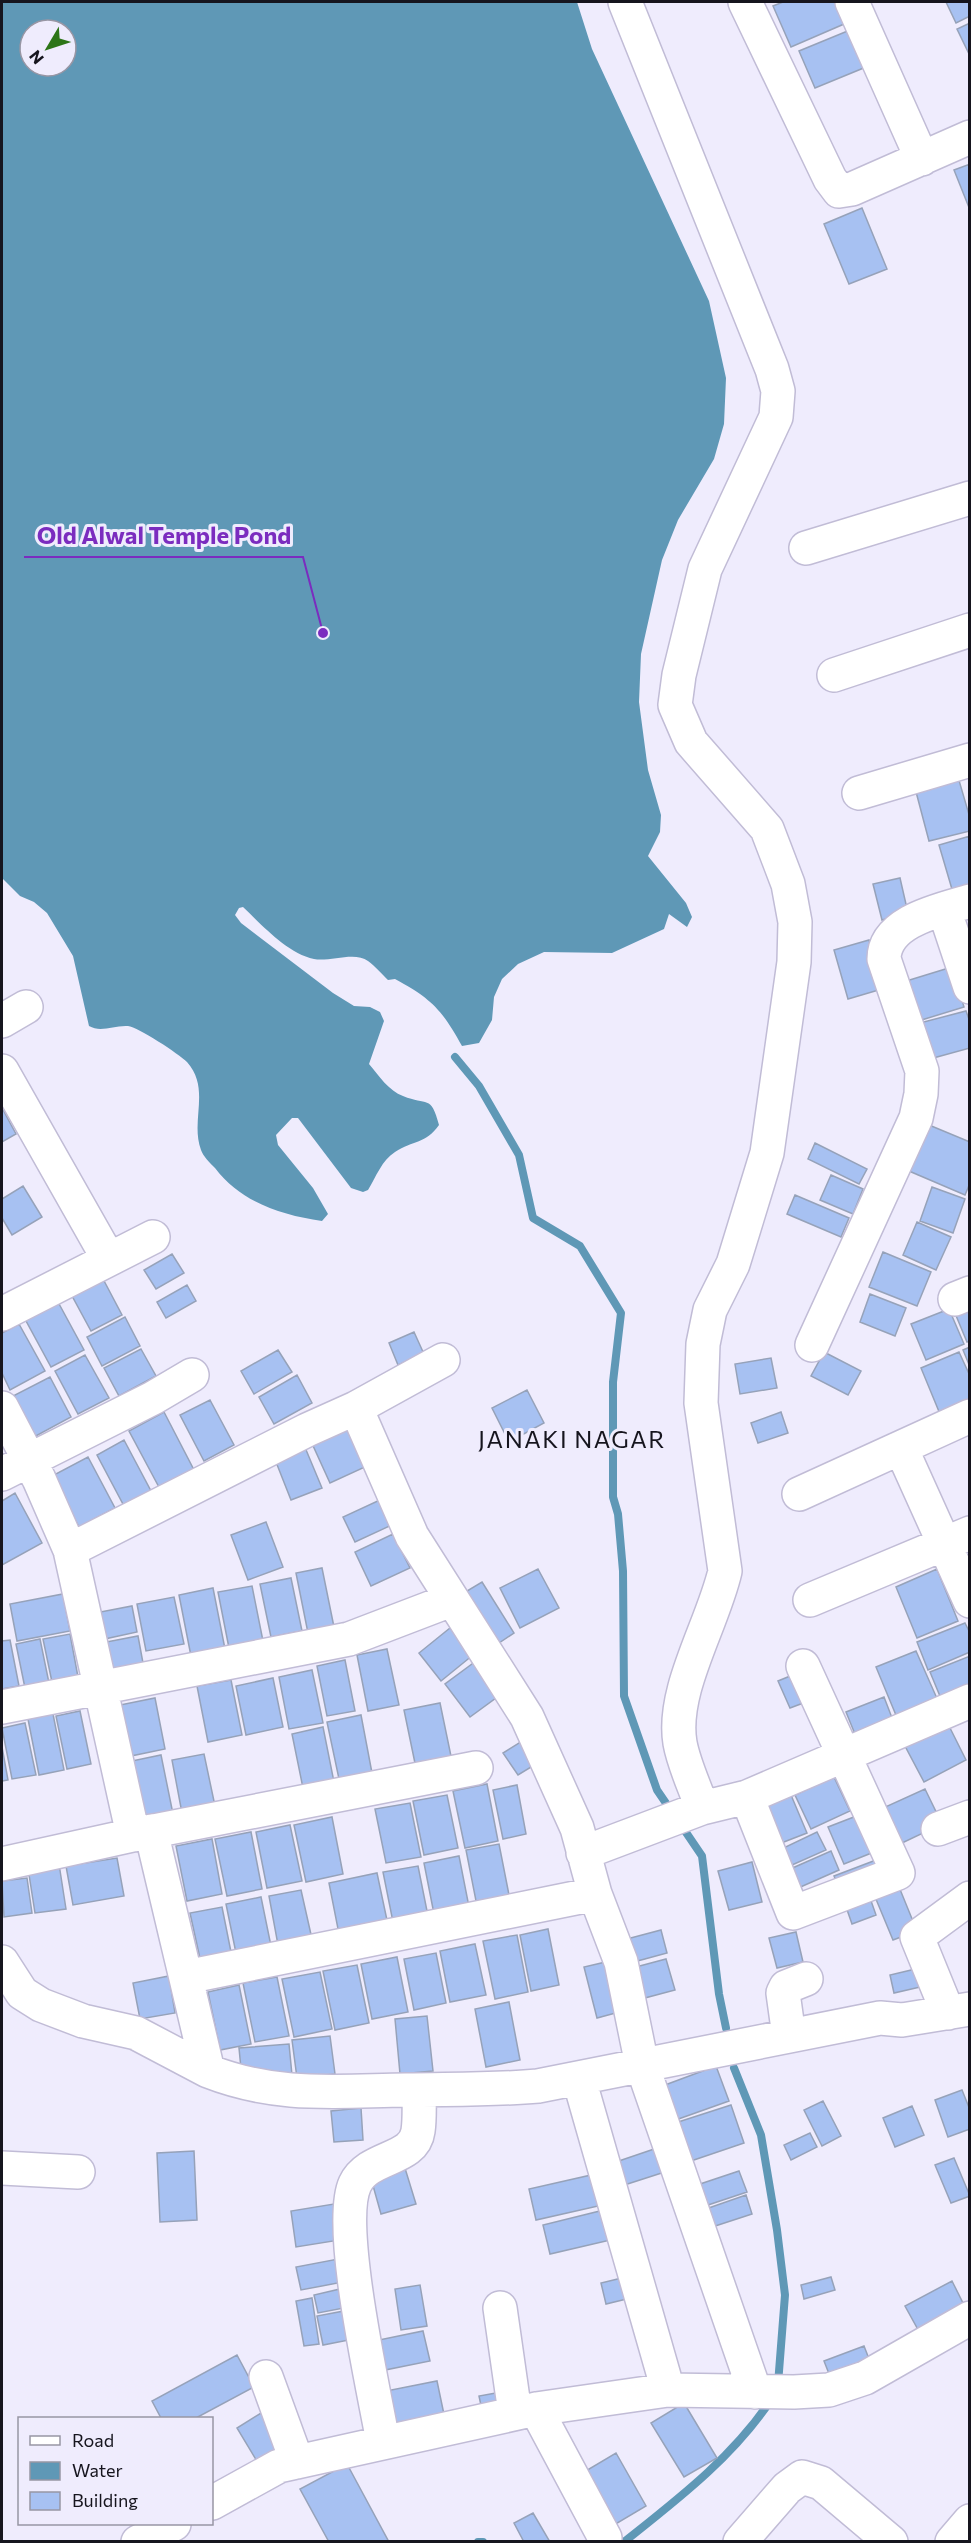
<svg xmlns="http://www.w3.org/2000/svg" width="971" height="2543" font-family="Commissioner,sans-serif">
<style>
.water{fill:#5f98b6;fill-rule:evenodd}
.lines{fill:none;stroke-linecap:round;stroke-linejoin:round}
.stream{stroke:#5f98b6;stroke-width:8}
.building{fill:#a7c1f2;stroke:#96a2b9;stroke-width:1.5}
.minor-casing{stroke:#c1bcd6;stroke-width:36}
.minor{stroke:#fff;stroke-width:33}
.labels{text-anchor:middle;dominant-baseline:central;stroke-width:6;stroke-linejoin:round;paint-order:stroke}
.neighbourhood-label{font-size:24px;letter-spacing:1.5px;fill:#16151e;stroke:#efecfd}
.leader{fill:none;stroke:#7b2cbf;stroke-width:2}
.callout-dot{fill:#7b2cbf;stroke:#efecfd;stroke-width:2}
.callout-label{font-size:24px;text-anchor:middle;font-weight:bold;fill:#7b2cbf;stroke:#efecfd;stroke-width:6;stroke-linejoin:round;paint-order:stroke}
</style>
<rect width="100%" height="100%" fill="#efecfd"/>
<path class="water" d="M2,2H577L592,49L709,301L726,378L724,424L714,459L678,520L662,560L641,654L639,702L648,770L661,815L660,832L648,856L686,903L692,917L687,927L669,914L664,929L612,953L544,952L518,964L502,979L494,997L492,1020L479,1043L462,1046C442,1010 432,999 395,979L388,980C382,974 375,966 368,961C355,951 330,962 314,959C287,953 262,925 243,907L239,908L235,915L241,923L333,993L354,1006L370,1007L380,1012L384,1021L369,1064C379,1076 389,1091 403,1096C427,1106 431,1094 439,1125C426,1144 413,1140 395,1152C382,1160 376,1177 368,1190L363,1192L351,1188L298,1118H292L276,1135L278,1145L313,1188L328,1214L322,1221C280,1215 241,1202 215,1168C210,1163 203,1156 201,1150C190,1120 211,1089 187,1062C179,1054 138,1027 128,1026C114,1025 101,1033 89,1026L73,956L47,913L34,902L20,896L2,878ZM30,30H66V66H30Z"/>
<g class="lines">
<path class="stream" d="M455,1057L479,1086L519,1155L533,1218L580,1246L621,1313L613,1382V1497L618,1514L623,1571L624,1696L657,1790L672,1812
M681,1825L702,1856L719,1994L726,2028
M734,2068L761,2135L777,2230L785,2295L778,2384
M478,2542H483
M624,2542C678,2499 732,2458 771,2400"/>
</g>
<path class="building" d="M783,2H842L851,21L791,47L773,6Z
M946,2H970V16L956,23Z
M970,23V56L957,29Z
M850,30L866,67L815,88L799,51Z
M970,164V210L954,170Z
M862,208L887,269L849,284L824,224Z
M958,777L970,818V831L929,841L915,788Z
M970,836V892L954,896L939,845Z
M900,878L908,913L882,920L873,884Z
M869,940L882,989L848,999L834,950Z
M952,967L964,1007L915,1022L903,982Z
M966,1011L970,1022V1048L926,1060L916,1024Z
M2,1108L16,1134L2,1142Z
M929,1125L970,1142V1183L965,1195L909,1171Z
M815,1143L867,1169L859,1184L808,1159Z
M831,1175L863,1189L853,1214L820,1200Z
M23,1186L42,1217L12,1235L2,1218V1199Z
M932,1187L965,1199L953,1233L920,1221Z
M795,1195L849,1218L841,1237L787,1214Z
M917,1222L951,1237L936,1270L903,1255Z
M883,1252L931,1272L917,1306L869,1287Z
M172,1254L184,1273L156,1289L144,1270Z
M102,1277L122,1315L91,1331L71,1294Z
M187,1285L196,1301L166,1318L157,1302Z
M870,1294L906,1308L895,1336L860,1322Z
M970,1299V1341L967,1342L952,1306Z
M58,1302L84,1350L51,1367L25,1319Z
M949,1309L964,1344L926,1360L911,1324Z
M125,1317L140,1346L102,1366L87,1337Z
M19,1324L45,1371L10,1390L2,1373V1333Z
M414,1332L424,1354L398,1365L389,1343Z
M970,1347V1367L963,1350Z
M141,1349L156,1376L119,1396L104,1368Z
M278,1350L292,1372L254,1394L241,1371Z
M824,1352L861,1371L848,1395L811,1376Z
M959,1352L970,1376V1401L940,1414L921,1368Z
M85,1355L109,1398L78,1414L55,1371Z
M771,1358L777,1388L740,1394L735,1364Z
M297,1375L312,1403L274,1424L259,1397Z
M50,1377L71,1417L34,1437L13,1396Z
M527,1390L544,1423L509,1442L492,1408Z
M210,1400L234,1445L204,1461L180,1415Z
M164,1412L194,1470L160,1489L129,1431Z
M781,1412L788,1433L758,1443L751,1423Z
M344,1423L365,1467L330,1483L310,1439Z
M124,1440L151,1491L124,1506L97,1455Z
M304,1445L322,1488L291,1500L274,1457Z
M88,1457L115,1508L79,1527L52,1476Z
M15,1493L42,1543L2,1565V1501Z
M382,1499L394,1524L355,1542L343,1517Z
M266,1522L283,1567L248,1580L231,1535Z
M393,1534L410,1568L371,1586L355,1552Z
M322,1568L334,1627L308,1633L296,1573Z
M538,1569L559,1608L520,1628L500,1588Z
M937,1569L958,1621L917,1638L896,1587Z
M291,1578L302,1631L271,1637L260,1584Z
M482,1582L514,1633L490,1649L457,1597Z
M252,1586L263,1641L229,1648L218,1592Z
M213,1588L225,1649L191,1656L179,1595Z
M63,1594L70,1631L17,1641L10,1604Z
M174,1597L184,1644L146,1651L137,1604Z
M132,1606L137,1632L100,1640L95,1613Z
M965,1623L970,1633V1652L928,1670L917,1642Z
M450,1628L473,1655L441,1681L419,1653Z
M70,1634L78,1677L52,1682L43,1639Z
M138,1636L143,1663L107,1670L101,1643Z
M40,1639L49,1683L25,1688L16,1644Z
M10,1640L19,1686L2,1689V1641Z
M387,1649L399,1705L368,1711L357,1655Z
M916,1651L939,1703L898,1720L876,1667Z
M970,1656V1690L942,1701L930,1672Z
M345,1660L355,1711L327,1716L317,1666Z
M476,1661L500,1695L470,1717L445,1684Z
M312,1670L323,1723L289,1729L279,1677Z
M795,1674L806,1702L790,1708L778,1681Z
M273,1678L283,1727L246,1735L236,1686Z
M231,1680L242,1735L208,1742L197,1686Z
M884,1697L894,1723L857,1739L846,1712Z
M155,1698L165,1749L126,1757L115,1706Z
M440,1703L452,1761L416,1768L404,1710Z
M80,1711L91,1764L67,1769L56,1716Z
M53,1714L64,1770L39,1775L28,1719Z
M361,1715L372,1773L339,1779L327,1722Z
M25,1723L36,1775L12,1779L2,1728Z
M948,1724L966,1760L924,1782L905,1746Z
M323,1727L334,1782L303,1788L292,1734Z
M527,1738L541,1761L518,1775L503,1753Z
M2,1747L8,1780L2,1781Z
M204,1754L215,1806L182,1813L172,1760Z
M161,1755L173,1814L139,1821L127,1762Z
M834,1777L850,1811L811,1829L795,1795Z
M487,1784L498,1841L465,1848L453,1791Z
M517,1785L526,1834L503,1839L493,1790Z
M925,1789L942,1824L900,1844L883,1808Z
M447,1795L458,1848L424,1855L413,1801Z
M791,1795L807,1833L771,1847L755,1809Z
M410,1803L421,1857L386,1863L375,1809Z
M859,1815L874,1852L844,1864L828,1827Z
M332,1817L343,1874L306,1882L294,1825Z
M290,1825L302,1881L267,1888L256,1832Z
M251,1832L262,1889L227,1896L215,1839Z
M817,1832L826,1850L783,1869L775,1852Z
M212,1839L222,1894L187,1901L176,1846Z
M499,1844L510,1900L477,1906L466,1850Z
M831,1851L839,1870L796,1889L788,1870Z
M459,1856L470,1912L435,1919L424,1863Z
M117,1858L124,1896L73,1905L66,1866Z
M876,1860L883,1878L842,1895L834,1876Z
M752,1862L762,1902L729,1910L718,1871Z
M59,1864L66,1909L35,1913L28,1868Z
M418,1866L429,1921L394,1927L383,1872Z
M377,1873L388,1925L339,1934L329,1883Z
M27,1878L32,1913L4,1917L2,1881Z
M897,1882L917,1931L893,1940L873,1892Z
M301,1890L312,1939L278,1945L269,1896Z
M869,1895L876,1915L852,1924L845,1904Z
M261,1897L271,1946L236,1953L226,1904Z
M222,1907L232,1957L201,1963L190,1913Z
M548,1929L559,1985L531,1991L520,1935Z
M661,1930L667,1953L630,1963L623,1940Z
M796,1932L803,1962L777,1968L769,1938Z
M517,1935L528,1992L495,1999L483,1941Z
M475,1944L486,1995L450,2002L440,1951Z
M436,1953L446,2003L414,2010L404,1959Z
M397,1957L408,2012L372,2019L361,1964Z
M666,1959L675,1990L641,1999L632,1968Z
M610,1961L623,2011L597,2018L584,1967Z
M357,1965L369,2023L335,2030L323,1971Z
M924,1967L929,1985L894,1993L890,1975Z
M320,1972L332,2029L294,2037L282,1979Z
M169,1976L175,2013L140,2019L133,1983Z
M277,1977L289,2036L255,2042L243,1983Z
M239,1985L251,2044L220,2050L208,1992Z
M509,2002L520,2060L486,2067L475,2009Z
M427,2016L433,2071L400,2074L395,2019Z
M330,2036L335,2074L297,2078L292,2040Z
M289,2044L292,2075L242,2079L239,2048Z
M716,2066L729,2101L670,2122L657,2088Z
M962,2090L970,2110V2129L948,2137L935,2100Z
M823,2101L841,2136L822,2146L804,2110Z
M731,2105L744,2143L685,2163L672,2124Z
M912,2106L924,2135L895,2147L883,2118Z
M361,2108L363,2140L334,2142L331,2111Z
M810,2133L817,2147L791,2160L784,2145Z
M663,2146L671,2170L615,2188L607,2165Z
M194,2151L197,2220L160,2222L157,2153Z
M954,2158L970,2196L951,2203L935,2165Z
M404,2165L416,2204L381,2214L370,2175Z
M739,2171L747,2192L699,2208L691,2187Z
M600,2173L607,2204L536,2220L529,2189Z
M746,2195L752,2214L706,2229L700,2211Z
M340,2203L346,2239L296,2247L291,2211Z
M612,2208L619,2238L550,2254L543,2225Z
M338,2259L343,2282L301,2290L296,2267Z
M630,2276L635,2297L606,2304L601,2283Z
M831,2277L835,2290L804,2299L801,2285Z
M952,2281L967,2311L921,2335L905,2306Z
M420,2285L427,2326L401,2330L395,2289Z
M340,2289L344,2308L318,2313L314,2295Z
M312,2298L319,2344L304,2346L296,2301Z
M344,2311L349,2340L323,2345L317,2316Z
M423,2331L430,2361L380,2371L374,2341Z
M864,2346L873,2369L833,2384L824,2361Z
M237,2355L254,2387L196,2418H161L152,2401Z
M437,2381L446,2424L395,2434L386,2391Z
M507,2391L483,2415L479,2396Z
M684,2403L717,2458L684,2477L651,2423Z
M266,2410L287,2445L258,2463L237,2428Z
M616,2453L646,2506L614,2525L584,2472Z
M347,2464L389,2542H329L300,2489Z
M533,2513L550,2542H524L514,2523Z"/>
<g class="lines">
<defs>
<path id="minor" d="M625,2L772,369L778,391L776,417L705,569L679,675L675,705L691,742L767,829L788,884L795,922L794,962L767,1153L733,1264L710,1310L703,1344L701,1403L725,1571C713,1624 671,1690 680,1743C684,1765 695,1787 702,1808
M745,2L830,179L839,191L852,189L970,137
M852,2L922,159
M806,548L970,498
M834,675L970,630
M859,793L970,760
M944,909L970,987
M2,1021L26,1007
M2,1071L108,1258
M955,1299L970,1293
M2,1314L153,1237
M812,1345L916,1118L921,1094L922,1071L884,959C884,921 940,910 970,901
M2,1408L39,1479L70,1550L133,1835
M356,1408L443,1360
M901,1448L970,1601
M2,1474L153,1398L192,1375
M799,1494L970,1416
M70,1550L307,1430L356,1408L412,1536L527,1717L577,1828L595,1894L621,1962L642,2065L755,2392
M810,1600L970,1533
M2,1707L349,1639L451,1600
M747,1797L793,1913L898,1873L803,1666
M938,1829L970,1817
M151,1831L208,2071C277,2098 334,2091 406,2090C450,2089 494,2090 538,2086L880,2018L902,2020L970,2009
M583,1853L702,1808L747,1797L970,1701
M2,1864L133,1835L476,1768
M2,1962L22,1993L41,2005L83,2021L136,2033L208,2071
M186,1977L595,1894
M948,2013L917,1937L970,1898
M789,2036L783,1993L786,1987L806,1979
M579,2079L668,2390
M2,2168L78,2172
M500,2308L515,2413
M266,2377L297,2462
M536,2409L605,2538
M383,2442C374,2390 336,2225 355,2184C369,2155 414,2161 418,2131C420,2118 419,2103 419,2090
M212,2503L279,2466L536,2409L668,2390L794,2392L829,2390L865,2378L970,2318
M138,2542L174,2524
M740,2542L787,2488L802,2477L821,2483L891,2542
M952,2542L970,2521"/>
</defs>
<use href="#minor" class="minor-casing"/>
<use href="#minor" class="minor"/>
</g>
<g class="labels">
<g class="neighbourhood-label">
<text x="572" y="1438">JANAKI NAGAR</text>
</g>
</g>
<path class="leader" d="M323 633L303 557H24"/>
<circle class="callout-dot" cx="323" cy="633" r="6"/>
<g class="callout-label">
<text x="164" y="544">Old Alwal Temple Pond</text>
</g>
<rect width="971" height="2543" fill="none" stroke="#16151e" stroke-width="6"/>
<rect x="18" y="2417" width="195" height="108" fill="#efecfd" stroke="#9896a4" stroke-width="1.5"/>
<rect x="30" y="2436" width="30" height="9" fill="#ffffff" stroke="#9896a4" stroke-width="1.5"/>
<text x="72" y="2447" font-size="18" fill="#16151e">Road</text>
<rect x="30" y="2462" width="30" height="18" fill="#5f98b6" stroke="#9896a4" stroke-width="1.5"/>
<text x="72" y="2477" font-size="18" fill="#16151e">Water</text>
<rect x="30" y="2492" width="30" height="18" fill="#a7c1f2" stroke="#9896a4" stroke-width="1.5"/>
<text x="72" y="2507" font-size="18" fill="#16151e">Building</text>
<g transform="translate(48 48) rotate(231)"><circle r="28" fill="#efecfd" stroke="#9896a4" stroke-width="1.5"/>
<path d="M0-4.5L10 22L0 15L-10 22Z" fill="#2d7518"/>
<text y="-9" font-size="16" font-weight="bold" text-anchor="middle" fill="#16151e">N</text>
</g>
</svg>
